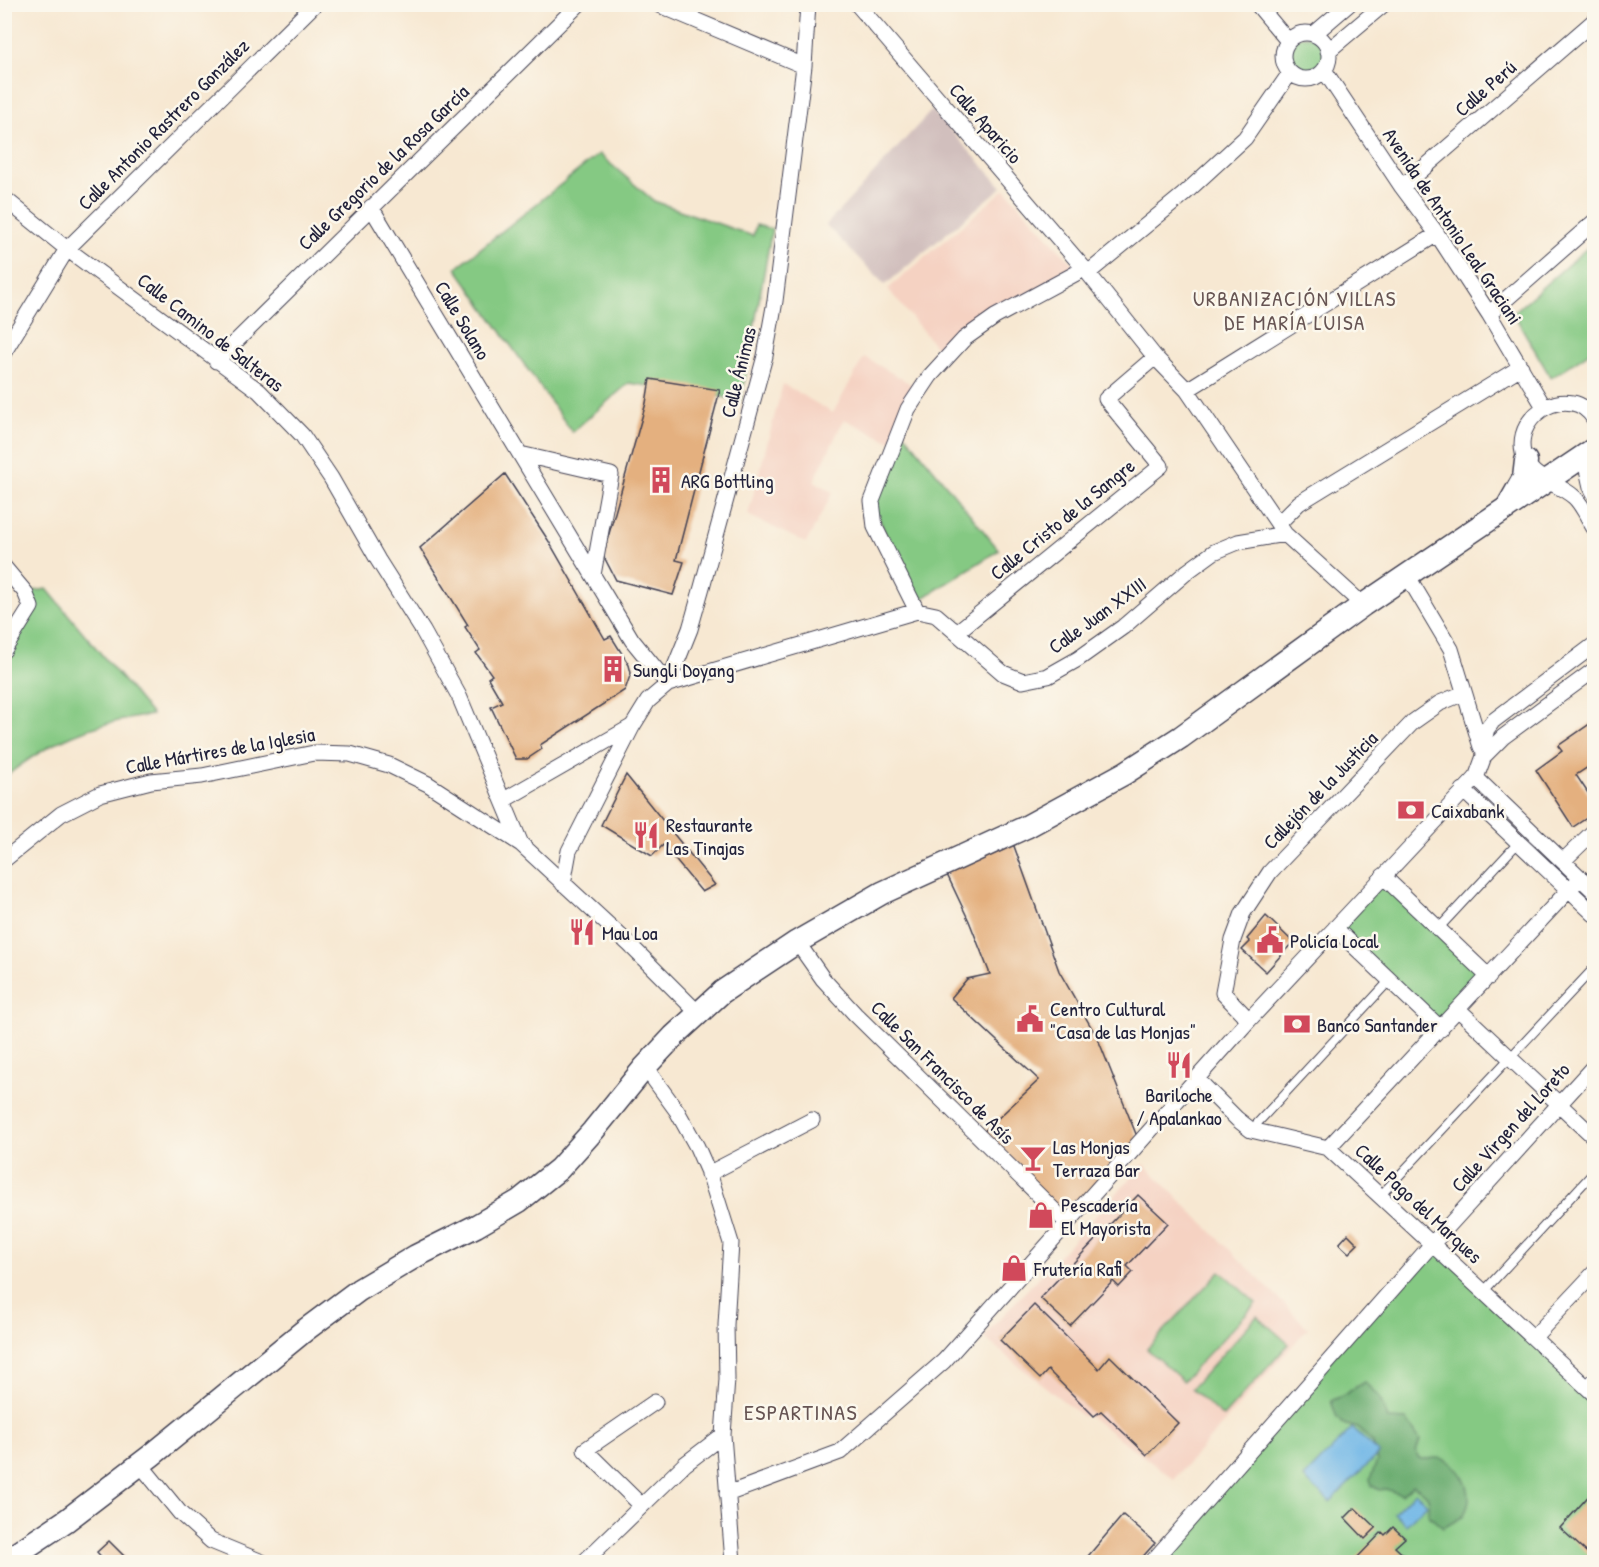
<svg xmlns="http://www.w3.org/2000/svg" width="1599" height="1567" font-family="'Patrick Hand',sans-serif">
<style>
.built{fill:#f5d2c2}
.industrial{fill:#d1bfbd}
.green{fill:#85c983;stroke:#54765f;stroke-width:1.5}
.forest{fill:#6cad71;stroke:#476856;stroke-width:1.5}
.water{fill:#6eb6e6;stroke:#486c90;stroke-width:1.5}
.building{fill:#e4b07f}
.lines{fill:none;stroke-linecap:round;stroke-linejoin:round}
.lane-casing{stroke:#424052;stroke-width:10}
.street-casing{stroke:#424052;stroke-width:17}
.secondary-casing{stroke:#424052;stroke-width:25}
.lane{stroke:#fff;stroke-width:8}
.street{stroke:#fff;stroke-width:15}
.secondary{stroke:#fff;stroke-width:22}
.labels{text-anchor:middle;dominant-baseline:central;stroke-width:5;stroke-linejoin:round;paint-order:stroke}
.street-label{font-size:20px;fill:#22223b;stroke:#fbf7ec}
.poi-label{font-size:20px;fill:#22223b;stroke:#fbf7ec;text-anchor:start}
.neighbourhood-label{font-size:21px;letter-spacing:1.5px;fill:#665453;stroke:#fbf7ec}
.quarter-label{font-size:22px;letter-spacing:1.5px;fill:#665453;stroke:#fbf7ec}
</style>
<rect width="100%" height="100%" fill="#fbf7ec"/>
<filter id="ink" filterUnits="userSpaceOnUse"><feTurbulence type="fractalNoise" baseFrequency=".0167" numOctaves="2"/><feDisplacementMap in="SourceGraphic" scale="12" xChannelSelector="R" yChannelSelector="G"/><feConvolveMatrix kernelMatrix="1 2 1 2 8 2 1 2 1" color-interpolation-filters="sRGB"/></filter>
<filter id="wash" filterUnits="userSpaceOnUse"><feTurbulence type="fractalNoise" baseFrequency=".008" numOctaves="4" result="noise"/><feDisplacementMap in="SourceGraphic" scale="24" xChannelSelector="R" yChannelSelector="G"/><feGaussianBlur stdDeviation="1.35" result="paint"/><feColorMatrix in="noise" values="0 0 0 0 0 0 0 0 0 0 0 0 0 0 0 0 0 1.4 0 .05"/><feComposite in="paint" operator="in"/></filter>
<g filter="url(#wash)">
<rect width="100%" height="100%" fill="#f7e8d2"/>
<path class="built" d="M1005,189L1076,268L962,333L940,352L888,289Z
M864,357L916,387L891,442L844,419L814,481L833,492L806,543L748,515L783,384L833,413Z
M1144,1164L1308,1328L1174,1479L1086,1414L1083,1417L983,1337Z"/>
<path class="industrial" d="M932,110L1002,187L885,285L826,225Z"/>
<path class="green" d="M1287 55a19 19 0 1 1 38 0a19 19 0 1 1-38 0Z
M599,154L654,201L753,236L756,225L772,229L741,400L629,383L572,432L456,268Z
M1594,242V349L1551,378L1513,313Z
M901,429L999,550L914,604L872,501Z
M47,589L152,715C90,724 54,738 5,777L4,650L31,607L25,592Z
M1383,876L1489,977L1441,1029L1335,928Z
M1433,1243L1594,1394V1562H1152Z
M1220,1271L1256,1303L1183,1381L1147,1349Z
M1257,1316L1289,1344L1223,1417L1191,1389Z"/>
<path class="forest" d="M1364,1382L1379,1396L1388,1419L1407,1420L1420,1440L1416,1452L1418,1458C1426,1461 1428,1458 1436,1458C1454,1458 1469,1481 1469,1498C1469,1503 1466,1511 1464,1516L1443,1528L1428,1515C1432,1499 1428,1493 1413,1485L1402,1495L1386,1489L1379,1490L1372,1486L1370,1479L1377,1461L1373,1443L1358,1428L1343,1424L1337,1418L1331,1401L1344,1395Z"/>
<path class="water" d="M1352,1428L1379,1453L1330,1502L1304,1478Z
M1415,1492L1427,1504L1406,1525L1394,1513Z"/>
<g id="blocks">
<path class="building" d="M650,379L720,390L676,560L684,562L673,595L616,580L603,555L646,403Z
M505,474L548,540L605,639L611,636L629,665L631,673L625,690L540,745L542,749L527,759H516L491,707L502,702L488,678L492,675L476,653L480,650L465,627L468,625L420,548Z
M1594,721V763L1576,775L1594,802V813L1573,827L1536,770L1562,751L1558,746Z
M626,775L715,885L702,892L663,845L652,856L601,825Z
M1010,835L1059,971L1098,1039L1140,1144L1068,1224L978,1137L1039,1080L951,998L967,979L990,974L969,921L943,866Z
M1266,916L1293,942L1266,972L1242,950L1250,942L1247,939Z
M1138,1195L1168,1223L1127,1266L1133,1272L1119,1287L1113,1281L1070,1326L1040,1298Z
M1348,1234L1358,1244L1349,1253L1339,1244Z
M1034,1305L1099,1369L1110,1356L1178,1423L1147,1455L1101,1411L1094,1416L1048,1370L1040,1379L1000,1340Z
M1594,1490V1559L1560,1528Z
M1355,1508L1376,1528L1365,1539L1345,1518Z
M1123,1515L1155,1543L1138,1562H1083Z
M1393,1527L1405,1538L1395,1547L1408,1559L1405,1562H1353L1382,1532L1385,1535Z
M109,1541L127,1559L123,1562H106L97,1552Z"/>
</g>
</g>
<g filter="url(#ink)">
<use href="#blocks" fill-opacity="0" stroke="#424052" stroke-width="1.5"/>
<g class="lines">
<defs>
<path id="lane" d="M1438,929L1518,843
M1251,1130L1390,980
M1380,1196L1594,968
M1484,1291L1594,1172
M1585,1386L1594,1376"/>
<path id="street" d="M657,4L804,66
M857,4L1088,273L1155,357L1187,390L1285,534L1363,605
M1257,4L1288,41
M1283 56a23 23 0 1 1 46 0a23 23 0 1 1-46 0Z
M1314,34L1349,4
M1328,51L1384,4
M1324,70L1402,187L1437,234L1489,314L1544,407
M1402,187L1594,21
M4,198L67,249L259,391L302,435L331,478L378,560L423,631L459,696L521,844
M371,207L632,640L668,684L917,611L936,615L1003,673L1023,681L1048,676L1078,659L1123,627L1188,571L1214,552L1238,542L1285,534
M1088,273L1183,195L1245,138L1290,73
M1489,314L1594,222
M4,352L67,249L315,4
M216,361L579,4
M1187,390L1437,234
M1594,419C1572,382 1514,412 1523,453C1529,480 1556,481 1574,497C1582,504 1588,518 1594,528
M520,454L611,475L593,575
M1584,456L1591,487L1594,493
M1278,524L1299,503L1521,367
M4,567L25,592L31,607L4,650
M1407,575L1451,649L1481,747
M917,611L875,527L872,501L908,409L930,376L964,339L995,317L1084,269
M957,632L1161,466L1106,399L1155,357
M1484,756L1503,737L1594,670
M1476,778L1594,891
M1463,790L1594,914
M504,800L631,727
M4,860L61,814L100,794L151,781L202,776L314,753L350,754L389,765L428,784L521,844L629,944L698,1013
M1563,861L1594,831
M1383,876L1489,977
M563,884L569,851L632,727L648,701L668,684L690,629L702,587L765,356L775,301L804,66L808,4
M1335,928L1441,1029
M797,942L823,979L855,1014L1068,1224
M1459,1010L1594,1137
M1249,1020L1223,993L1233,940L1243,913L1270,872L1413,722L1440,703L1464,693
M645,1067L677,1111L697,1147L711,1179L731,1243L726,1325L727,1379L723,1435L733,1562
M1197,1079L1237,1119L1251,1130L1328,1148L1594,1394
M1328,1148L1580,878
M708,1174L812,1120
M1534,1337L1594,1273
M140,1464L180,1513L211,1541L262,1562
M727,1494L840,1452L944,1361L1249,1020L1476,778L1484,756L1483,743L1487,729L1493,721L1594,645
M641,1505L585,1450L655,1402
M584,1562L685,1464L723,1435
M1152,1562L1433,1243L1594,1066"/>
<path id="secondary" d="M1508,506L1524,478L1526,461
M4,1562L67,1520L152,1455L304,1331L359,1290L416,1256L476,1226L519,1201L559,1169L593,1131L645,1067L674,1036L722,992L797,942L882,893L1026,827L1125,773L1181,737L1363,605L1594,449"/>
</defs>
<use href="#lane" class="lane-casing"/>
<use href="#street" class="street-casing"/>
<use href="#secondary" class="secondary-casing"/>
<use href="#lane" class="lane"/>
<use href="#street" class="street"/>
<use href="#secondary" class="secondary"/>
</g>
</g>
<defs>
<symbol id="building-bare" viewBox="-9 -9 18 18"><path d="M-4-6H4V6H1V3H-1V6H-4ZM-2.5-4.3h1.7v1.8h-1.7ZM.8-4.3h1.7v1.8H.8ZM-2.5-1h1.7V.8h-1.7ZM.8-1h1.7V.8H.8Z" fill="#d1495b" stroke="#fbf7ec" stroke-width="2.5" paint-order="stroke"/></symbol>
<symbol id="bank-bare" viewBox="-9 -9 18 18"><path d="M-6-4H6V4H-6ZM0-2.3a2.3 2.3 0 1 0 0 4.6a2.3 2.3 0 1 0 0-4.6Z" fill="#d1495b" stroke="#fbf7ec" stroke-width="2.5" paint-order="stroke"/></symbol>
<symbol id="restaurant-bare" viewBox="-9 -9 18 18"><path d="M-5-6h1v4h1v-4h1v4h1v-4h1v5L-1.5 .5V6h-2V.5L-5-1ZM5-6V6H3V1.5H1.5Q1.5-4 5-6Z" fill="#d1495b" stroke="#fbf7ec" stroke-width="2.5" paint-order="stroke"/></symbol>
<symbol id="civic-bare" viewBox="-9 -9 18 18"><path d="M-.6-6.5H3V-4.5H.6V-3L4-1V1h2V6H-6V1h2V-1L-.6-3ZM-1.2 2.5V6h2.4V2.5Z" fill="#d1495b" stroke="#fbf7ec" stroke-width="2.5" paint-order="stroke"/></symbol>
<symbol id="bar-bare" viewBox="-9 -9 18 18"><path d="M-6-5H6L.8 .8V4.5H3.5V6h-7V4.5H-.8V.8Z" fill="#d1495b" stroke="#fbf7ec" stroke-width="2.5" paint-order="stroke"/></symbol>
<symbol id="shop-bare" viewBox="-9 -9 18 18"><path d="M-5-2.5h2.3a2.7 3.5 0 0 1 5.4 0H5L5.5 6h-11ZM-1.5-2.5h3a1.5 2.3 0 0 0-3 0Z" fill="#d1495b" stroke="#fbf7ec" stroke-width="2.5" paint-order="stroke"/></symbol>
</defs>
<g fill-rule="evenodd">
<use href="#building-bare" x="642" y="461" width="38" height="38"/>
<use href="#building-bare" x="594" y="650" width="38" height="38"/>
<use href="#bank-bare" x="1392" y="791" width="38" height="38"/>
<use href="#restaurant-bare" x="627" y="816" width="38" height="38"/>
<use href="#restaurant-bare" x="563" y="913" width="38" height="38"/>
<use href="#civic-bare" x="1251" y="921" width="38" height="38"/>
<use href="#civic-bare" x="1011" y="1000" width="38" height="38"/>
<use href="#bank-bare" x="1278" y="1005" width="38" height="38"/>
<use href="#restaurant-bare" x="1160" y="1046" width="38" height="38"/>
<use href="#bar-bare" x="1014" y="1139" width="38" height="38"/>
<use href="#shop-bare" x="1022" y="1196" width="38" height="38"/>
<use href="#shop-bare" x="995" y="1249" width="38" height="38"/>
</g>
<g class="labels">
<g class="street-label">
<text transform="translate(1485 88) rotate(-41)">Calle Perú</text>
<text transform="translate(986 123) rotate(49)">Calle Aparicio</text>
<text transform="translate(163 124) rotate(-45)">Calle Antonio Rastrero González</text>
<text transform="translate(383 167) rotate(-44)">Calle Gregorio de la Rosa García</text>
<text transform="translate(1453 226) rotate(56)">Avenida de Antonio Leal Graciani</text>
<text transform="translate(463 320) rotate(59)">Calle Solano</text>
<text transform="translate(211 332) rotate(38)">Calle Camino de Salteras</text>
<text transform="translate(738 372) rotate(-76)">Calle Ánimas</text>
<text transform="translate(1062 519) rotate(-39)">Calle Cristo de la Sangre</text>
<text transform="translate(1097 615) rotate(-36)">Calle Juan XXIII</text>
<text transform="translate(220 750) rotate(-10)">Calle Mártires de la Iglesia</text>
<text transform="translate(1320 790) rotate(-46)">Callejón de la Justicia</text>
<text transform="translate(943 1072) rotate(45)">Calle San Francisco de Asís</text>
<text transform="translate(1510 1127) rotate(-48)">Calle Virgen del Loreto</text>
<text transform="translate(1419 1203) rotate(43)">Calle Pago del Marques</text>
</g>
<g class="poi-label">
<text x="681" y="480">ARG Bottling</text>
<text x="633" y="669">Sungli Doyang</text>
<text x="1431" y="810">Caixabank</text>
<text x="666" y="824">Restaurante<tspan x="666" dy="23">Las Tinajas</tspan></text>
<text x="602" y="932">Mau Loa</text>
<text x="1290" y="940">Policía Local</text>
<text x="1050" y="1008">Centro Cultural<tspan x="1050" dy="23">"Casa de las Monjas"</tspan></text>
<text x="1317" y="1024">Banco Santander</text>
<text x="1179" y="1094" text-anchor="middle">Bariloche<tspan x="1179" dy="23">/ Apalankao</tspan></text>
<text x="1053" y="1146">Las Monjas<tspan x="1053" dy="23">Terraza Bar</tspan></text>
<text x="1061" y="1204">Pescadería<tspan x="1061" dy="23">El Mayorista</tspan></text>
<text x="1034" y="1268">Frutería Rafi</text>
</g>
<g class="neighbourhood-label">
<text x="1295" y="298">URBANIZACIÓN VILLAS<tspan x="1295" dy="24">DE MARÍA LUISA</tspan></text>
</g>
<g class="quarter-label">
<text x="801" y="1412">ESPARTINAS</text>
</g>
</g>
<rect width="1599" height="1567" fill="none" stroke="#fbf7ec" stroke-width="24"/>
</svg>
